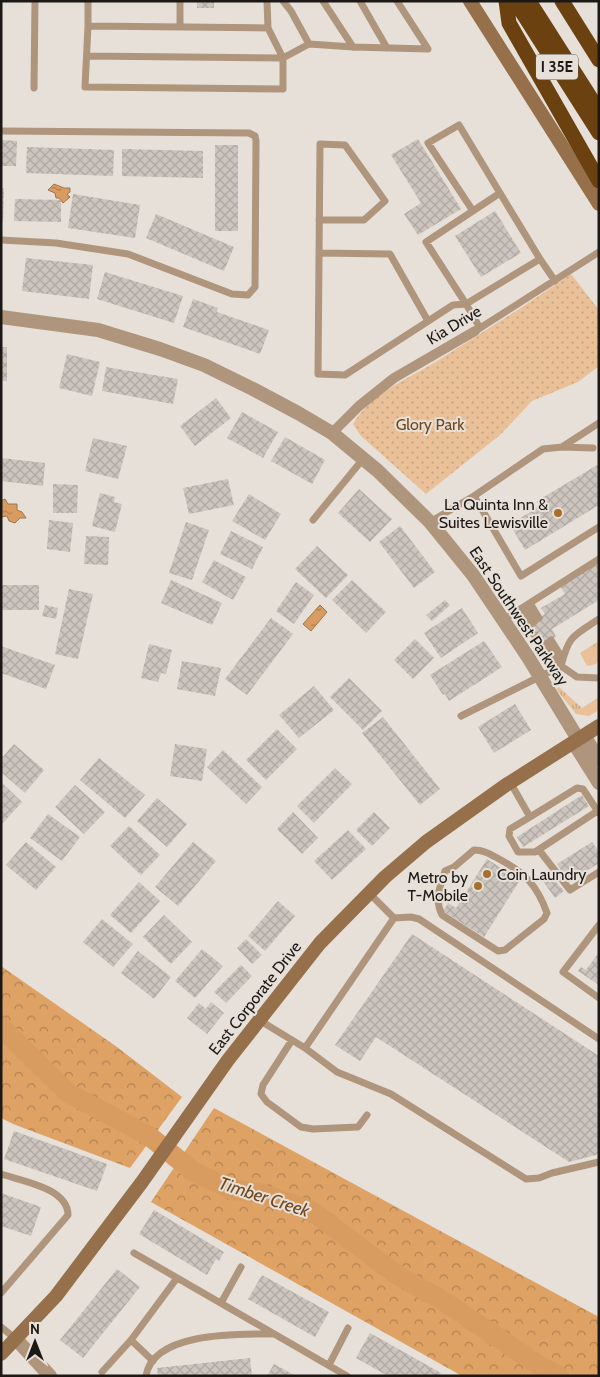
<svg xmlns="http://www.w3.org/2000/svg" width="600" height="1377" font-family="Cabin,sans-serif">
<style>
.grass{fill:url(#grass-tufts)}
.forest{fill:url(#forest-crowns)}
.park{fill:url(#park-dots)}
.water{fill:url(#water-ripples);stroke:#9f744a}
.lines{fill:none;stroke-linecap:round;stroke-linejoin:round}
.river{stroke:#d89c60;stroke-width:20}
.building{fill:url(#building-cross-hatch)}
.service{stroke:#af957c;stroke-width:7}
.pedestrian{stroke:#af957c;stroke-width:10}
.minor{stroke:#af957c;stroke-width:14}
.tertiary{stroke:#af957c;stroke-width:14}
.secondary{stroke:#96704a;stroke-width:14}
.motorway{stroke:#6b4110;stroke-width:15}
.poi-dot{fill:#a86e2e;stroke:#e7e0d9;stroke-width:2}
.labels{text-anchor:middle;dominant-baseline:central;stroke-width:4;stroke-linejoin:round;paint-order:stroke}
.shield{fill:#e7e0d9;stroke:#585450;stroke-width:1}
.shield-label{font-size:15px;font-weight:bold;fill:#1b1816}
.street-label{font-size:16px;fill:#1b1816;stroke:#e7e0d9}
.park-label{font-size:16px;fill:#70471a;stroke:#e7e0d9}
.poi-label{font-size:16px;fill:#1b1816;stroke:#e7e0d9;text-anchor:end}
.water-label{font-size:18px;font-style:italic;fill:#72491d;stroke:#e7e0d9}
</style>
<defs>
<pattern id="grass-tufts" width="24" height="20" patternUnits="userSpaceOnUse" patternTransform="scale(1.25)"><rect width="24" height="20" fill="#e9c097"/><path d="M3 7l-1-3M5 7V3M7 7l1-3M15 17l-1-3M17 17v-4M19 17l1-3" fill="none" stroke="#c7a481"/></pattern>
<pattern id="forest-crowns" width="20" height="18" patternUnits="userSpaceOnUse" patternTransform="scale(1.25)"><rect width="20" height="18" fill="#dea265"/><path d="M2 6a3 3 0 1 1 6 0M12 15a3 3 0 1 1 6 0" fill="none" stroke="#b38352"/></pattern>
<pattern id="park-dots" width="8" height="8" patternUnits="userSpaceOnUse" patternTransform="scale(1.25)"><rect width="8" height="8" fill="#e9c097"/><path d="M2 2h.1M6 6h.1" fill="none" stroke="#c7a481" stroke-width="1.8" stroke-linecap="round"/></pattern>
<pattern id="water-ripples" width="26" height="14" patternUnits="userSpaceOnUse" patternTransform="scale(1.25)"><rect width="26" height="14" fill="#d89c60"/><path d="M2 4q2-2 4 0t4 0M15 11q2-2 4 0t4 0" fill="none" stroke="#ae7e4e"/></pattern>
<pattern id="building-cross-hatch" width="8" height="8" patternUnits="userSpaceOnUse" patternTransform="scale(1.25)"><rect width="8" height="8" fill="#ccc5be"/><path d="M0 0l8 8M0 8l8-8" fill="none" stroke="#afa8a3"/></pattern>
</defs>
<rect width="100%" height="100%" fill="#e7e0d9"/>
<path class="grass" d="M599,641V661L596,664L587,666L580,653Z
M559,687L582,708L599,697V710L589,716L576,714L556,689Z"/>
<path class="forest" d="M1,966L117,1047L182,1097L130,1168L13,1124L1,1118Z
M214,1108L599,1317V1376H462L151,1202Z"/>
<path class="park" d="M571,274L599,310V366L578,382L532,401L500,435L426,494L361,436L353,424C373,391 411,378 442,358C485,331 528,304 571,274Z"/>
<path class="water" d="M54,184L64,188H70V192L67,194L70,197L63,203L59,198H56L55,193L48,190Z
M5,499L8,504H17V510L22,512L26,518H20L15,523L9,521L7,516L1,517V501Z
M320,605L327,612L311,631L303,624Z"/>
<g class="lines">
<path class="river" d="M1,1027L68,1093L149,1136L194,1172L231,1189L263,1194L312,1211L397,1275L440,1299L543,1368L559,1376"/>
</g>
<path class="building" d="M197,1H214V8H197Z
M418,139L461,209L418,235L404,214L421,203L391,155Z
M1,140L17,141L16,166H1Z
M215,145H238V231H215Z
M27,147L114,150L113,176L26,173Z
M122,149L203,151V178L122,176Z
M1,188H4L3,222H1Z
M73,194L140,205L135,238L68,228Z
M15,199L61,200V222L14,221Z
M495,211L521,253L481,277L455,236Z
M156,214L234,247L224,271L146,238Z
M26,258L93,265L89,299L22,291Z
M105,272L183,296L174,323L97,299Z
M193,299L218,308L217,312L269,330L260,354L183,327Z
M1,347H7V381H1Z
M67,354L100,362L92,396L59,388Z
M106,367L178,379L173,404L102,391Z
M216,398L231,418L195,446L180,426Z
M242,412L278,432L263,458L227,438Z
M285,437L325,460L312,484L271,461Z
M93,438L127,446L118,479L85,471Z
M1,458L45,463L43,486L1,481Z
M599,464V505L525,550L512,528L520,522L519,519L540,506L537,501Z
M228,479L234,505L189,514L183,488Z
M53,484L78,485L77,513H53Z
M359,489L392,519L370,542L338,513Z
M100,493L115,497L114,502L122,504L115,532L92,526Z
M249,494L281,514L265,540L232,521Z
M49,520L73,523L70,552L47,549Z
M186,522L209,530L192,580L169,573Z
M400,526L435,572L414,588L379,542Z
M231,531L263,547L252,569L220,554Z
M86,536L109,537L108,565L84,564Z
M317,546L348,575L326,598L295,569Z
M214,560L246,577L233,600L202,582Z
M599,562V600L552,629L556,637L542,645L529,624L545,614L541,608L565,594L560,586Z
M171,580L222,603L212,625L161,603Z
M352,580L386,612L366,633L332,600Z
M296,582L314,595L294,624L276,611Z
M1,585H39V610H1Z
M69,589L93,594L78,659L55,654Z
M445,600L450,605L432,621L426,615Z
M45,605L58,608L56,619L42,616Z
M462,608L478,633L441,658L424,633Z
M271,618L293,634L247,695L225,679Z
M415,639L434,658L413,679L394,660Z
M484,641L502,667L449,701L445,694L443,695L430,675Z
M149,644L172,650L166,674L161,673L158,682L141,678Z
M1,646L55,665L46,689L1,673Z
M182,661L221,668L215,696L177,689Z
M349,678L382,711L363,730L330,697Z
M314,686L334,710L299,738L279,715Z
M515,704L531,730L494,753L478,727Z
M383,717L440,789L420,805L362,733Z
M277,729L297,749L266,780L246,760Z
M14,744L44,770L25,793L1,772V759Z
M175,744L207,749L202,781L170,776Z
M223,750L262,787L246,804L207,767Z
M99,758L145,795L125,818L80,780Z
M335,768L352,784L314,823L297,806Z
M1,782L22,802L1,825Z
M75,785L105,812L84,834L55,807Z
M582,795L589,806L523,847L517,837Z
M157,798L187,824L167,847L137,821Z
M293,812L318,838L302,854L277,829Z
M374,812L390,828L372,846L356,830Z
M48,814L80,837L62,861L30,838Z
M129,826L160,855L141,875L110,846Z
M348,830L366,849L332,880L314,861Z
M26,842L56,867L36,890L6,865Z
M193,842L216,861L178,906L155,887Z
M592,842L599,852V863L569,882L557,864Z
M487,859L520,880L484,937L443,911L448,903L456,908Z
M548,873L564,891L555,898L541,878Z
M139,882L160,901L131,933L110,915Z
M278,901L295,916L265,951L248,936Z
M164,915L192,942L171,964L143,937Z
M102,919L133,944L113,967L83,942Z
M412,934L599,1056V1152L596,1155L569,1162L376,1037L360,1061L335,1045Z
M246,939L262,955L252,964L237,948Z
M202,949L223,966L195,998L175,981Z
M138,951L171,977L154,999L121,973Z
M599,952V985L578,971L581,967L586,970Z
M241,965L252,976L226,1003L214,992Z
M211,1002L224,1013L207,1034L187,1018L199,1003L206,1009Z
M14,1131L107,1164L97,1191L4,1159Z
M1,1193L41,1207L31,1236L1,1226Z
M154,1210L224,1252L219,1261L216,1259L207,1275L139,1234Z
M117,1269L140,1287L83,1358L60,1340Z
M262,1275L329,1312L315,1337L248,1299Z
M370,1333L441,1373L439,1376H388L356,1358Z
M250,1358L252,1376H158L157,1368Z
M274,1364L296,1376H267Z"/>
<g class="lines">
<path class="service" d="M88,1V26L268,28L267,1
M180,1V27
M283,1L291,11L309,44L353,47L428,49L397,1
M323,1L353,47
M360,1L387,48
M88,26L85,87L283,89V58L309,44
M87,56L283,58L268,28
M34,88L35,1
M1,131L249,133L255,136L256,141L255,287L248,295L232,294L128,254L56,243L1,240
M473,211L428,143L459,125L500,193
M319,220H364L385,201L345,145L320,144L318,374L345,375L453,305L466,304L426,242L500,193L540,259L466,304L480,328
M319,253L390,254L428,321
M540,259L555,281
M477,330L599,252
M562,447L593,448
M474,496L543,449L562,447L599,423
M313,520L363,459
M430,522L474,496L521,576L599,527
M530,603L539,618
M525,606L534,622
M520,610L554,670
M503,620L599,559
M551,640L563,659
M547,643L560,667
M561,666L577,677L599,678
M461,716L561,666C569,635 573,636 599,619
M510,782L530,817L510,829L509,836L518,852H535L599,810
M530,817L577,788L583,789L599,813
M474,850C484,850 490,854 499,859C525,873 537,885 547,913L544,919L505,950L498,951L442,915C434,899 440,887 445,871L454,867Z
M539,850L570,890L599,872
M394,918L411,917L419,919L599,1039
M599,925L563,972L599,998
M259,1020L305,1048L337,1072L391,1094L526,1179L539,1178L552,1173L599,1162
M292,1040L263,1085L261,1094L267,1102L301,1127L313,1129L358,1127L367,1115
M305,1048L394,918L369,893
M1,1174C22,1181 68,1188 68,1215L1,1293
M134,1253L347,1376
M221,1303L241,1267
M1,1327L16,1339
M131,1340L153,1361
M329,1365L348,1328
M102,1372L131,1340L177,1278
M146,1376C153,1331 241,1334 274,1334"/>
<path class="pedestrian" d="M332,433L359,406L394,378L475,331"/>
<path class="minor" d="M599,760L588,742L578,739L577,748L599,783"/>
<path class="tertiary" d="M1,317L98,330L160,349L204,365L253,389L298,413L332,433L378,471L430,522L473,575L528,657L578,739
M16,1339L50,1376"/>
<path class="secondary" d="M470,1L599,204
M1,1354L56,1296L142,1182L228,1060L320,943L385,877L426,842L506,785L599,726"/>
<path class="motorway" d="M506,1L509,23L599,181
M515,1L599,133
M529,1L599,111
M562,1L599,60"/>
</g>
<g class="poi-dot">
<circle cx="558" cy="513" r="5"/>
<circle cx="487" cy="874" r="5"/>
<circle cx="478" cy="886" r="5"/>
</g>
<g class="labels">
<rect class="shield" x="536" y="54.5" width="42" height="25" rx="4"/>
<g class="shield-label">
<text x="557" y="67">I 35E</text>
</g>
<g class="street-label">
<text transform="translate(454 325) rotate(-31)">Kia Drive</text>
<text transform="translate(519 616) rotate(56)">East Southwest Parkway</text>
<text transform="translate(255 998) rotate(-52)">East Corporate Drive</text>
</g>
<g class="park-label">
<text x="430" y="424">Glory Park</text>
</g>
<g class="poi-label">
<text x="548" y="504">La Quinta Inn &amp;<tspan x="548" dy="18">Suites Lewisville</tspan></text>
<text x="497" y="874" text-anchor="start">Coin Laundry</text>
<text x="468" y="877">Metro by<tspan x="468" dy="18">T-Mobile</tspan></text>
</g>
<g class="water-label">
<text transform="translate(264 1197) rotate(18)">Timber Creek</text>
</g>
</g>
<rect width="600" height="1377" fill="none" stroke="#1b1816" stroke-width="5"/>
<g transform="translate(35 1342)" stroke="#e7e0d9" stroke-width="4" paint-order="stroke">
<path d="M0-4L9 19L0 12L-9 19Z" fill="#1b1816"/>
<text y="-8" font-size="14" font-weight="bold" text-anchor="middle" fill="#1b1816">N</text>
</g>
</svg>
